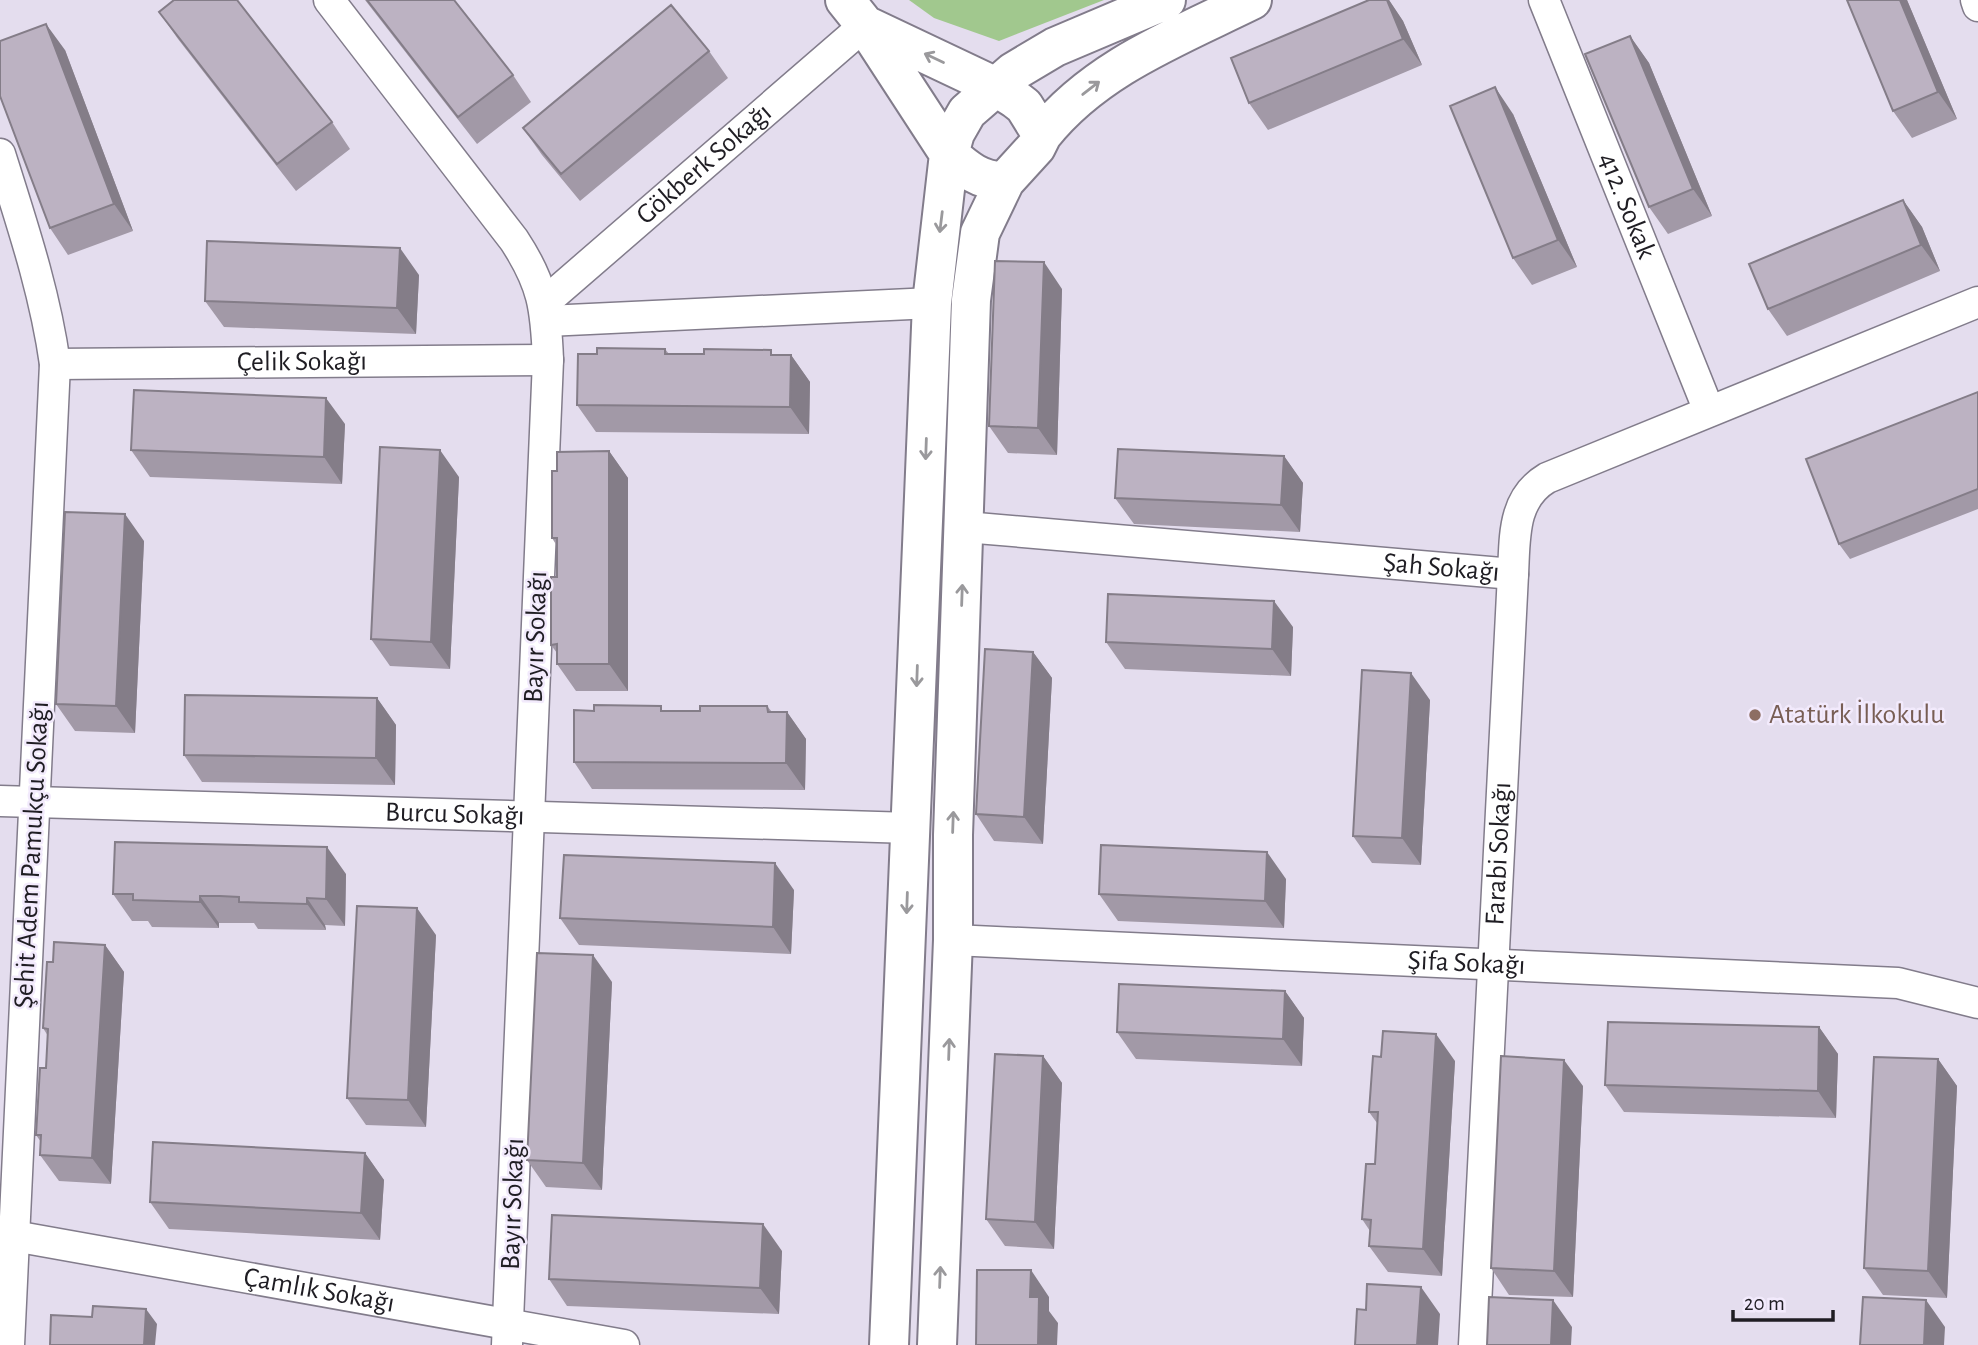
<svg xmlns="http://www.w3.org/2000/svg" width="1978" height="1345" font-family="'Alegreya Sans',sans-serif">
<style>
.green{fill:#a1c88e}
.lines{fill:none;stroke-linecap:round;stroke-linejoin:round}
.minor-casing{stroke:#827c8b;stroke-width:33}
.secondary-casing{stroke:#827c8b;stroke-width:42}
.minor{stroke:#fff;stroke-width:30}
.secondary{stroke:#fff;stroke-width:38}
.wall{fill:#a299a7}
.shaded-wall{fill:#847d88}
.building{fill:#bcb2c2;stroke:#847d88;stroke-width:2}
.oneway{stroke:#9a999c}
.education-dot{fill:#8d6e63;stroke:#f2eafc;stroke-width:2.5}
.labels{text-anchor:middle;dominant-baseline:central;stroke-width:5;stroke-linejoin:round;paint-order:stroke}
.street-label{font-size:28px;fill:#1f1d23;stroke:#f2eafc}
.education-label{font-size:28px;fill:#785e54;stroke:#f2eafc;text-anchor:start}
</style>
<rect width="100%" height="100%" fill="#e4ddee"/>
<path class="green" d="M909,0H1104L999,41L934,18Z"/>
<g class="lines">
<defs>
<g id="minor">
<path d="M329,0L514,240C543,284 546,308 548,360L507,1345"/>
<path id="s1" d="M1544,0L1709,411"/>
<path d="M1976,0L1978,6"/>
<path d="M0,154C22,224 45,292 55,364L9,1345"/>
<path id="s2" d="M544,303L865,25"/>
<path d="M547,321L932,303"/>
<path id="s3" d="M55,364L548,360"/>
<path id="s4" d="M965,527L1513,574C1515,538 1512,499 1547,478L1978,302"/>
<path id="s5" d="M0,801L911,828"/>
<path id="s6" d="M953,940L1898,983L1978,1003"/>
<path id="s7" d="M14,1236L624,1345"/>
<path id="s8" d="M1474,1345L1513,574"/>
</g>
<path id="secondary" d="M845,0L865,25
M1042,135C1095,68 1177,37 1252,0
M889,1345L932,303L949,154L865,25L996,87L1015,99L1024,106L1042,135L1036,147L1005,181C981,182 966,169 949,154L955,133L967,112L1013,72L1055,47L1166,0
M937,1345L953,940V835L971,300L980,233L1005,181"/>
</defs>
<use href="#minor" class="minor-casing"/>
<use href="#secondary" class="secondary-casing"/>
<use href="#minor" class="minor"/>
<use href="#secondary" class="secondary"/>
</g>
<path class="wall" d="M365,0H454L513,75L531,102L477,144Z
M1369,0H1389L1403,21L1422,65L1268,130L1249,103Z
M1907,0L1957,119L1912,138L1893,111Z
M159,12L332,122L350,149L296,191L178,39Z
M1630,36L1649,63L1712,216L1668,234L1649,207Z
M65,50L133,231L68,255L50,228Z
M709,51L728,78L580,201L542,155L523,128Z
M1513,114L1577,267L1532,285L1513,258Z
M1903,200L1922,227L1940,271L1787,336L1768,309Z
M419,275L416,334L224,327L205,301Z
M1062,289L1057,455L1008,453L989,426Z
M665,349L669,354L791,355L810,382L809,434L596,432L577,405L597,354Z
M1978,392V509L1850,559L1839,544Z
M345,424L342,484L150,477L131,450Z
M609,451L628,478V691H576L557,664V653L551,645L557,577V546L552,538L557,471Z
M1284,456L1303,483L1300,532L1134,524L1115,498Z
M459,477L450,669L390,666L371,639Z
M144,541L135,733L75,731L56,704Z
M1293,627L1291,676L1125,669L1106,642Z
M1033,652L1052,678L1043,844L994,841L976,814Z
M377,698L396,725L395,785L202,782L184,755Z
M1430,700L1421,865L1372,863L1353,836Z
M767,706L772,712H787L806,739L805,790L592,789L574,762L665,711H700Z
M346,874L345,926L325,925L326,930L258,929L254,923H219V928L152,927L148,921H132L113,894Z
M1286,879L1284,928L1118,921L1099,894Z
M794,890L791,954L579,945L560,918Z
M436,935L426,1127L366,1125L347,1098Z
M105,945L124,972L111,1184L59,1181L40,1155L41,1142L36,1135L46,1068L48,1036L43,1028L53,962Z
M612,982L602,1190L546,1187L527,1160Z
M1285,991L1304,1018L1302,1066L1136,1059L1117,1032Z
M1819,1027L1838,1054L1836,1118L1624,1112L1605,1085Z
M1043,1056L1062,1083L1054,1249L1005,1246L986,1219Z
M1938,1059L1957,1086L1947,1298L1883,1295L1864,1268Z
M1455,1061L1442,1276L1388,1272L1369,1246L1370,1231L1362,1219L1375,1164L1377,1123L1369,1112Z
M1583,1086L1573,1297L1509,1295L1491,1268Z
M365,1153L384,1180L380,1240L169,1229L150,1202Z
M782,1251L779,1314L567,1306L549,1279Z"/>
<path class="shaded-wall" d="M1387,0H1389L1403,21L1422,65L1403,39Z
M1900,0H1907L1957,119L1938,92Z
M46,24L65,50L133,231L114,204Z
M1630,36L1649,63L1712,216L1693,189Z
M1495,87L1513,114L1577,267L1558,240Z
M1903,200L1922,227L1940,271L1921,245Z
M400,248L419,275L416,334L397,308Z
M1044,262L1062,289L1057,455L1038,428Z
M791,355L810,382L809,434L790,407Z
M326,398L345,424L342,484L324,457Z
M440,450L459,477L450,669L431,642Z
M609,451L628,478V691L609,664Z
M1284,456L1303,483L1300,532L1281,505Z
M125,514L144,541L135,733L116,706Z
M1274,601L1293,627L1291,676L1272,649Z
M1033,652L1052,678L1043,844L1024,817Z
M1411,673L1430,700L1421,865L1402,838Z
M377,698L396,725L395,785L376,758Z
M787,712L806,739L805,790L786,763Z
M327,847L346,874L345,926L326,899Z
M1267,852L1286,879L1284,928L1265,901Z
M775,863L794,890L791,954L773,927Z
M200,896L219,923V928L200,902Z
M307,898L325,925L326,930L307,904Z
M417,908L436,935L426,1127L408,1100Z
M105,945L124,972L111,1184L92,1158Z
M593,955L612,982L602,1190L583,1163Z
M1285,991L1304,1018L1302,1066L1283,1039Z
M1819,1027L1838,1054L1836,1118L1818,1091Z
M1436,1034L1455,1061L1442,1276L1423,1249Z
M1043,1056L1062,1083L1054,1249L1035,1222Z
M1938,1059L1957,1086L1947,1298L1928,1271Z
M1564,1060L1583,1086L1573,1297L1554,1271Z
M365,1153L384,1180L380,1240L361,1213Z
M763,1224L782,1251L779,1314L760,1288Z
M1031,1270L1049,1297V1311L1058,1323L1057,1345H1038L1030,1297Z
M1421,1287L1440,1314L1438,1345H1417Z
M1553,1300L1572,1327L1571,1345H1551Z
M1926,1300L1945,1327L1944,1345H1924Z
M146,1309L157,1324L155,1345H144Z"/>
<path class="building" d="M174,0H237L332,122L277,164L159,12Z
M367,0H454L513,75L458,117Z
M1369,0H1387L1403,39L1249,103L1231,58Z
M1847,0H1900L1938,92L1893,111Z
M671,5L709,51L561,174L523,128Z
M46,24L114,204L50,228L0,96V41Z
M1630,36L1693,189L1649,207L1585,54Z
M1495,87L1558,240L1513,258L1450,106Z
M1903,200L1921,245L1768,309L1749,264Z
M207,241L400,248L397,308L205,301Z
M995,261L1044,262L1038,428L989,426Z
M597,348L665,349V354H704V349L771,350V355H791L790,407L577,405L578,354H597Z
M134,390L326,398L324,457L131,450Z
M1978,392V489L1839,544L1806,459Z
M380,447L440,450L431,642L371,639Z
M1118,449L1284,456L1281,505L1115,498Z
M609,451V664H557V644L551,645V577H557V538H552V471H557V452Z
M65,512L125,514L116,706L56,704Z
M1108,594L1274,601L1272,649L1106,642Z
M985,649L1033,652L1024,817L976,814Z
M1362,670L1411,673L1402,838L1353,836Z
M185,695L377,698L376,758L184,755Z
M594,705L661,706V711H700V706H767L768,712H787L786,763L574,762V710L594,711Z
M115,842L327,847L326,899L307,898V904L239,902V897L220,896H200V902L133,900V894H113Z
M1101,845L1267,852L1265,901L1099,894Z
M564,855L775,863L773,927L560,918Z
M357,906L417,908L408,1100L347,1098Z
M54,942L105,945L92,1158L40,1155L41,1135H36L40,1068H46L48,1029L43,1028L47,962H53Z
M537,953L593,955L583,1163L527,1160Z
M1119,984L1285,991L1283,1039L1117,1032Z
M1608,1022L1819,1027L1818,1091L1605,1085Z
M1383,1031L1436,1034L1423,1249L1369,1246L1371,1220L1362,1219L1366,1164H1375L1378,1112H1369L1373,1056L1381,1057Z
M995,1054L1043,1056L1035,1222L986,1219Z
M1501,1056L1564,1060L1554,1271L1491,1268Z
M1874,1057L1938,1059L1928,1271L1864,1268Z
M153,1142L365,1153L361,1213L150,1202Z
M552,1215L763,1224L760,1288L549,1279Z
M977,1270H1031L1030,1297H1039L1038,1345H976Z
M1367,1284L1421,1287L1417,1345H1355L1357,1309L1366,1310Z
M1489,1297L1553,1300L1551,1345H1487Z
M1863,1297L1926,1300L1924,1345H1860Z
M93,1306L146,1309L144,1345H50L51,1315L92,1317Z"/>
<defs><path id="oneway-shaft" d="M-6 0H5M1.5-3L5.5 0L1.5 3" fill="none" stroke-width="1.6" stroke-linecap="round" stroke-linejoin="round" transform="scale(1.75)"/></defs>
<g class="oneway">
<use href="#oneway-shaft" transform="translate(934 58) rotate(-155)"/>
<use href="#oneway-shaft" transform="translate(1091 88) rotate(-38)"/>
<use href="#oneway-shaft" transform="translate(941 222) rotate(97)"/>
<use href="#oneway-shaft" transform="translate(926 449) rotate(92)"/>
<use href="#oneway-shaft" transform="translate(962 595) rotate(-88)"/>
<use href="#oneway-shaft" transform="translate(917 676) rotate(92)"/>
<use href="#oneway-shaft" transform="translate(953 822) rotate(-88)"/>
<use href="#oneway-shaft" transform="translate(907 903) rotate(92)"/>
<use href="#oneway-shaft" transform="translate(949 1049) rotate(-88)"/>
<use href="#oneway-shaft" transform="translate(940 1277) rotate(-88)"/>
</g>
<circle class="education-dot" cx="1755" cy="715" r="7"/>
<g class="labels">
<g class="street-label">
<text stroke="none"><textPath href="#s2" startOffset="212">Gökberk Sokağı</textPath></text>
<text stroke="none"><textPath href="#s1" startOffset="222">412. Sokak</textPath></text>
<text stroke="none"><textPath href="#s3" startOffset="247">Çelik Sokağı</textPath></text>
<text stroke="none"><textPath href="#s4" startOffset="478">Şah Sokağı</textPath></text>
<text transform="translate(536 637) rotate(-88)">Bayır Sokağı</text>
<text stroke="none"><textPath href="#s5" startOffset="455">Burcu Sokağı</textPath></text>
<text transform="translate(32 855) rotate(-87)">Şehit Adem Pamukçu Sokağı</text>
<text stroke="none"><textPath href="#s8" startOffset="492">Farabi Sokağı</textPath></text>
<text stroke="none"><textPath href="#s6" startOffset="514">Şifa Sokağı</textPath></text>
<text transform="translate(513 1204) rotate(-88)">Bayır Sokağı</text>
<text stroke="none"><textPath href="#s7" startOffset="310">Çamlık Sokağı</textPath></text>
</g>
<g class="education-label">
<text x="1769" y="715">Atatürk İlkokulu</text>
</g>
</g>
<path d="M1733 1310v10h100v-10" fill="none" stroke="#1f1d23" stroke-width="3.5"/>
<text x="1744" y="1310" font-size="21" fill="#1f1d23" stroke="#f2eafc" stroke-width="5" paint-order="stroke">20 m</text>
</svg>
